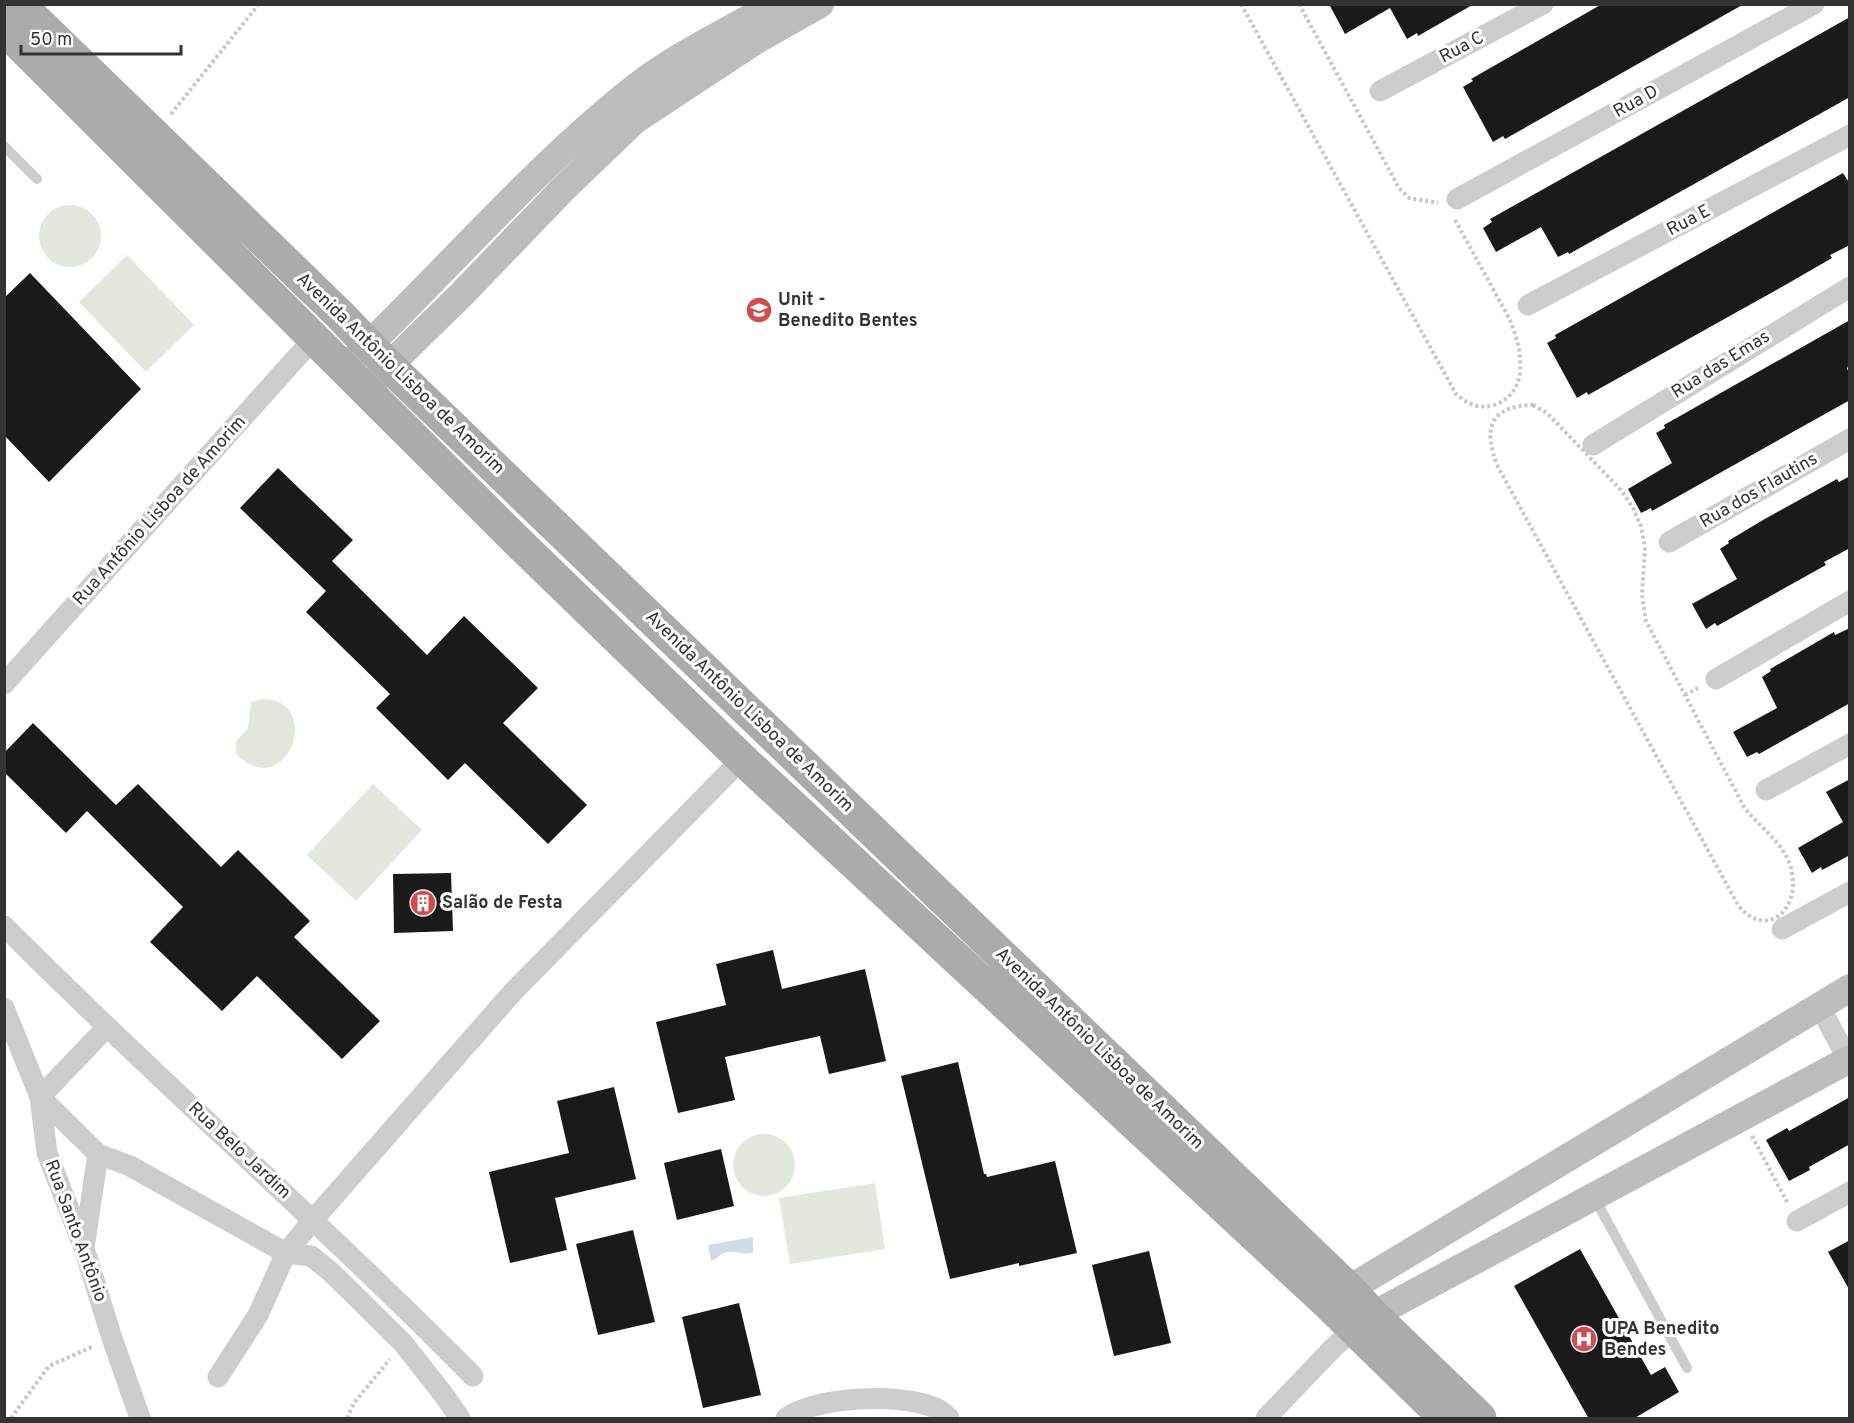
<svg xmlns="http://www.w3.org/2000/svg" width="1854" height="1423" font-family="Overpass,sans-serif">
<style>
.green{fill:#e2e8dd}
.water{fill:#cfdde8}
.building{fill:#1a1a1a}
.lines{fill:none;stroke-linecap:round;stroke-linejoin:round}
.path{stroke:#c7c7c7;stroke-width:4;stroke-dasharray:3 3;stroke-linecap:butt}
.lane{stroke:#cdcdcd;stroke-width:10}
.street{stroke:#cdcdcd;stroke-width:21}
.secondary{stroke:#bdbdbd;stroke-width:28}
.primary{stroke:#ababab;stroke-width:33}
.labels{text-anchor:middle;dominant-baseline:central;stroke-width:6;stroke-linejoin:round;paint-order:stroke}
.street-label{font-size:18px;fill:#333;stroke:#fff}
.poi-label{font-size:18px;font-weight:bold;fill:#333;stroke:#fff;text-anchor:start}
</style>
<rect width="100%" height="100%" fill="#fff"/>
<path class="green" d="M39 236a31 31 0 1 1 62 0a31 31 0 1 1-62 0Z
M127,255L194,325L146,372L79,302Z
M263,699C324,699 288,805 236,754V741L248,728L251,702Z
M373,784L422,830L356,901L307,855Z
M733 1165a31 31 0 1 1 62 0a31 31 0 1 1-62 0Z
M875,1183L885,1249L790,1264L779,1198Z"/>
<path class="water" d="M753,1237V1252C744,1256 738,1251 728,1252C721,1252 718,1259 711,1261L708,1245Z"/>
<path class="building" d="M1329,4H1474L1418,36L1417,33L1407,39L1390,8L1345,34Z
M1602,4H1744L1505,139L1503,136L1493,142L1463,87L1473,81L1471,79Z
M1850,17V97L1569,254L1568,252L1558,257L1541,227L1496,252L1483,228L1492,222L1490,219Z
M1843,173L1850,184V245L1830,255L1832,258L1787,284L1588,395L1587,392L1577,398L1547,343L1556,338L1555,335Z
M30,273L141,389L49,482L4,435V298Z
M1850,320V360L1847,369L1850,373V400L1652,511L1651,508L1641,513L1628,489L1672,463L1656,433L1665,428L1664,425Z
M278,468L353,540L332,561L427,655L464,616L538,688L503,723L587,805L548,844L465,763L448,780L376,708L390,694L306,612L326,591L240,508Z
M1850,476V548L1824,562L1826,565L1717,626L1715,623L1706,629L1692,604L1737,579L1720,549L1729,543L1728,541L1763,520L1837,479L1839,482Z
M1850,628V703L1759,754L1757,752L1747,757L1733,732L1777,708L1762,677L1771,671L1770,669L1834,632L1835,635Z
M33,723L116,805L138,784L221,867L238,850L310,921L294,937L380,1021L342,1059L257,976L222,1011L150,942L183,907L87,811L66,833L4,772V753Z
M1850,779V855L1822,870L1821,867L1812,873L1798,848L1843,822L1826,792Z
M451,873L453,931L394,933L393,874Z
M773,950L782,989L865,969L886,1061L829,1074L820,1036L725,1057L735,1100L678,1113L656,1022L726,1005L716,964Z
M958,1062L984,1174H986L987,1177L1055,1161L1077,1253L1019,1266V1263L950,1279L901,1076Z
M614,1087L636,1179L555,1198L567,1250L510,1263L489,1172L569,1153L557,1101Z
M1850,1097V1144L1809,1167L1810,1170L1789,1181L1766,1140L1787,1128L1789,1131Z
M721,1149L734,1206L677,1220L664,1163Z
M633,1230L655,1322L598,1335L576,1244Z
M1850,1240V1291L1828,1252Z
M1580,1249L1651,1375L1665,1367L1679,1392L1633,1419H1589L1514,1286Z
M1149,1251L1171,1343L1114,1356L1092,1265Z
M739,1303L761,1395L703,1408L682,1317Z"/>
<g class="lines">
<path class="path" d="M1241,4L1456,394C1459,396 1463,400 1467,402C1488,414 1514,401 1519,378C1523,358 1517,336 1509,318L1454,218
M1299,4L1399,188L1409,198L1438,203
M171,114L259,4
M1533,405L1547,413L1621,490L1633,508L1641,526L1645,548L1642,595L1646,621L1744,807C1759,827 1782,841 1790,865C1804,907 1767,942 1738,905L1498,467C1483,430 1488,406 1533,405Z
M1685,695L1698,688
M1752,1136L1788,1204
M11,1418L49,1366L94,1346
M347,1418L354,1403L390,1359"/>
<path class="lane" d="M4,146L37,179
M1594,1197L1687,1368"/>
<path class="street" d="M1380,91L1543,4
M1457,199L1814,4
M1528,305L1850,135
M1593,445L1850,287
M1669,542L1850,439
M1716,679L1850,601
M4,684L315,337
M1766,790L1850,744
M4,926C157,1080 321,1222 473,1376
M1782,929L1850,892
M1819,1005L1848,1060
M4,1008L40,1097L47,1153L84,1248L112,1338L140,1418
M107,1027L40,1097L98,1154L130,1166L286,1253L311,1256L331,1272L403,1343L443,1394L460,1418
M1797,1221L1850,1192
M84,1248L98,1154
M218,1377L258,1315L286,1253L313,1220L512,993L742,759
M786,1418C817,1397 895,1393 930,1406C938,1408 944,1413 949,1418
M1266,1418L1334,1347L1353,1330"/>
<path class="secondary" d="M353,360C446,271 530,172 631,91C674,56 727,32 775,4
M374,380L461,295L562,190L635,120L758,39L820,4
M1329,1299L1349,1289L1850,988
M1355,1329L1373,1315L1850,1059"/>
<path class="primary" d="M19,4L339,314L388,365L529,501L1349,1289L1373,1315L1480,1418
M4,29L515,539L742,759L1325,1301L1445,1418"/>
</g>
<defs>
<symbol id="university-disc" viewBox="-11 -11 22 22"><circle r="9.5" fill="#d24c4f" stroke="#fff"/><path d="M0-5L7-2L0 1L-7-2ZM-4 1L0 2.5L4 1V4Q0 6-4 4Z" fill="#fff"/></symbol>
<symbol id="building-disc" viewBox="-11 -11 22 22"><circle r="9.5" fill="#d24c4f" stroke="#fff"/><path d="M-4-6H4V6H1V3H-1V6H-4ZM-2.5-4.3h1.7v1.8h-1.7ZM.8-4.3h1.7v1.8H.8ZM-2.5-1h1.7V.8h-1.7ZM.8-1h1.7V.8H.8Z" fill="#fff"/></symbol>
<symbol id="hospital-disc" viewBox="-11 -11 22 22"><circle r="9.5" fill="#d24c4f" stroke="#fff"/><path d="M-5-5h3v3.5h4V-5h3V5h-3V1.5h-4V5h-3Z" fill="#fff"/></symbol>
</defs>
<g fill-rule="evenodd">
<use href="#university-disc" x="744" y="295" width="30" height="30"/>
<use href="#building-disc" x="408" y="888" width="30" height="30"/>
<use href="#hospital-disc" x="1569" y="1324" width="30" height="30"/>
</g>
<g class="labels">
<g class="street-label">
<text transform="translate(1462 48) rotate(-28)">Rua C</text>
<text transform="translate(1636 102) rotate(-29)">Rua D</text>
<text transform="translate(1689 221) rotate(-28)">Rua E</text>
<text transform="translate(1721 365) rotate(-32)">Rua das Emas</text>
<text transform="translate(400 374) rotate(44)">Avenida Antônio Lisboa de Amorim</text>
<text transform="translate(1759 491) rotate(-30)">Rua dos Flautins</text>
<text transform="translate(160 511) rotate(-48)">Rua Antônio Lisboa de Amorim</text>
<text transform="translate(749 712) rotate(44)">Avenida Antônio Lisboa de Amorim</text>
<text transform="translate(1099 1049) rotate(44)">Avenida Antônio Lisboa de Amorim</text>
<text transform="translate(239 1151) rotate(43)">Rua Belo Jardim</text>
<text transform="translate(75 1231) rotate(70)">Rua Santo Antônio</text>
</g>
<g class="poi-label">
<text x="778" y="300">Unit -<tspan x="778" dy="21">Benedito Bentes</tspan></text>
<text x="442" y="903">Salão de Festa</text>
<text x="1604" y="1329">UPA Benedito<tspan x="1604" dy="21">Bendes</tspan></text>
</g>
</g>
<rect width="1854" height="1423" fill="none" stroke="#333333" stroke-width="12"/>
<path d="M21 45v9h160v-9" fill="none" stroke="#333333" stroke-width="3"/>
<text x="30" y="45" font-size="18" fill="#333333" stroke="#ffffff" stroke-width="4.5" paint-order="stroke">50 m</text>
</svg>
